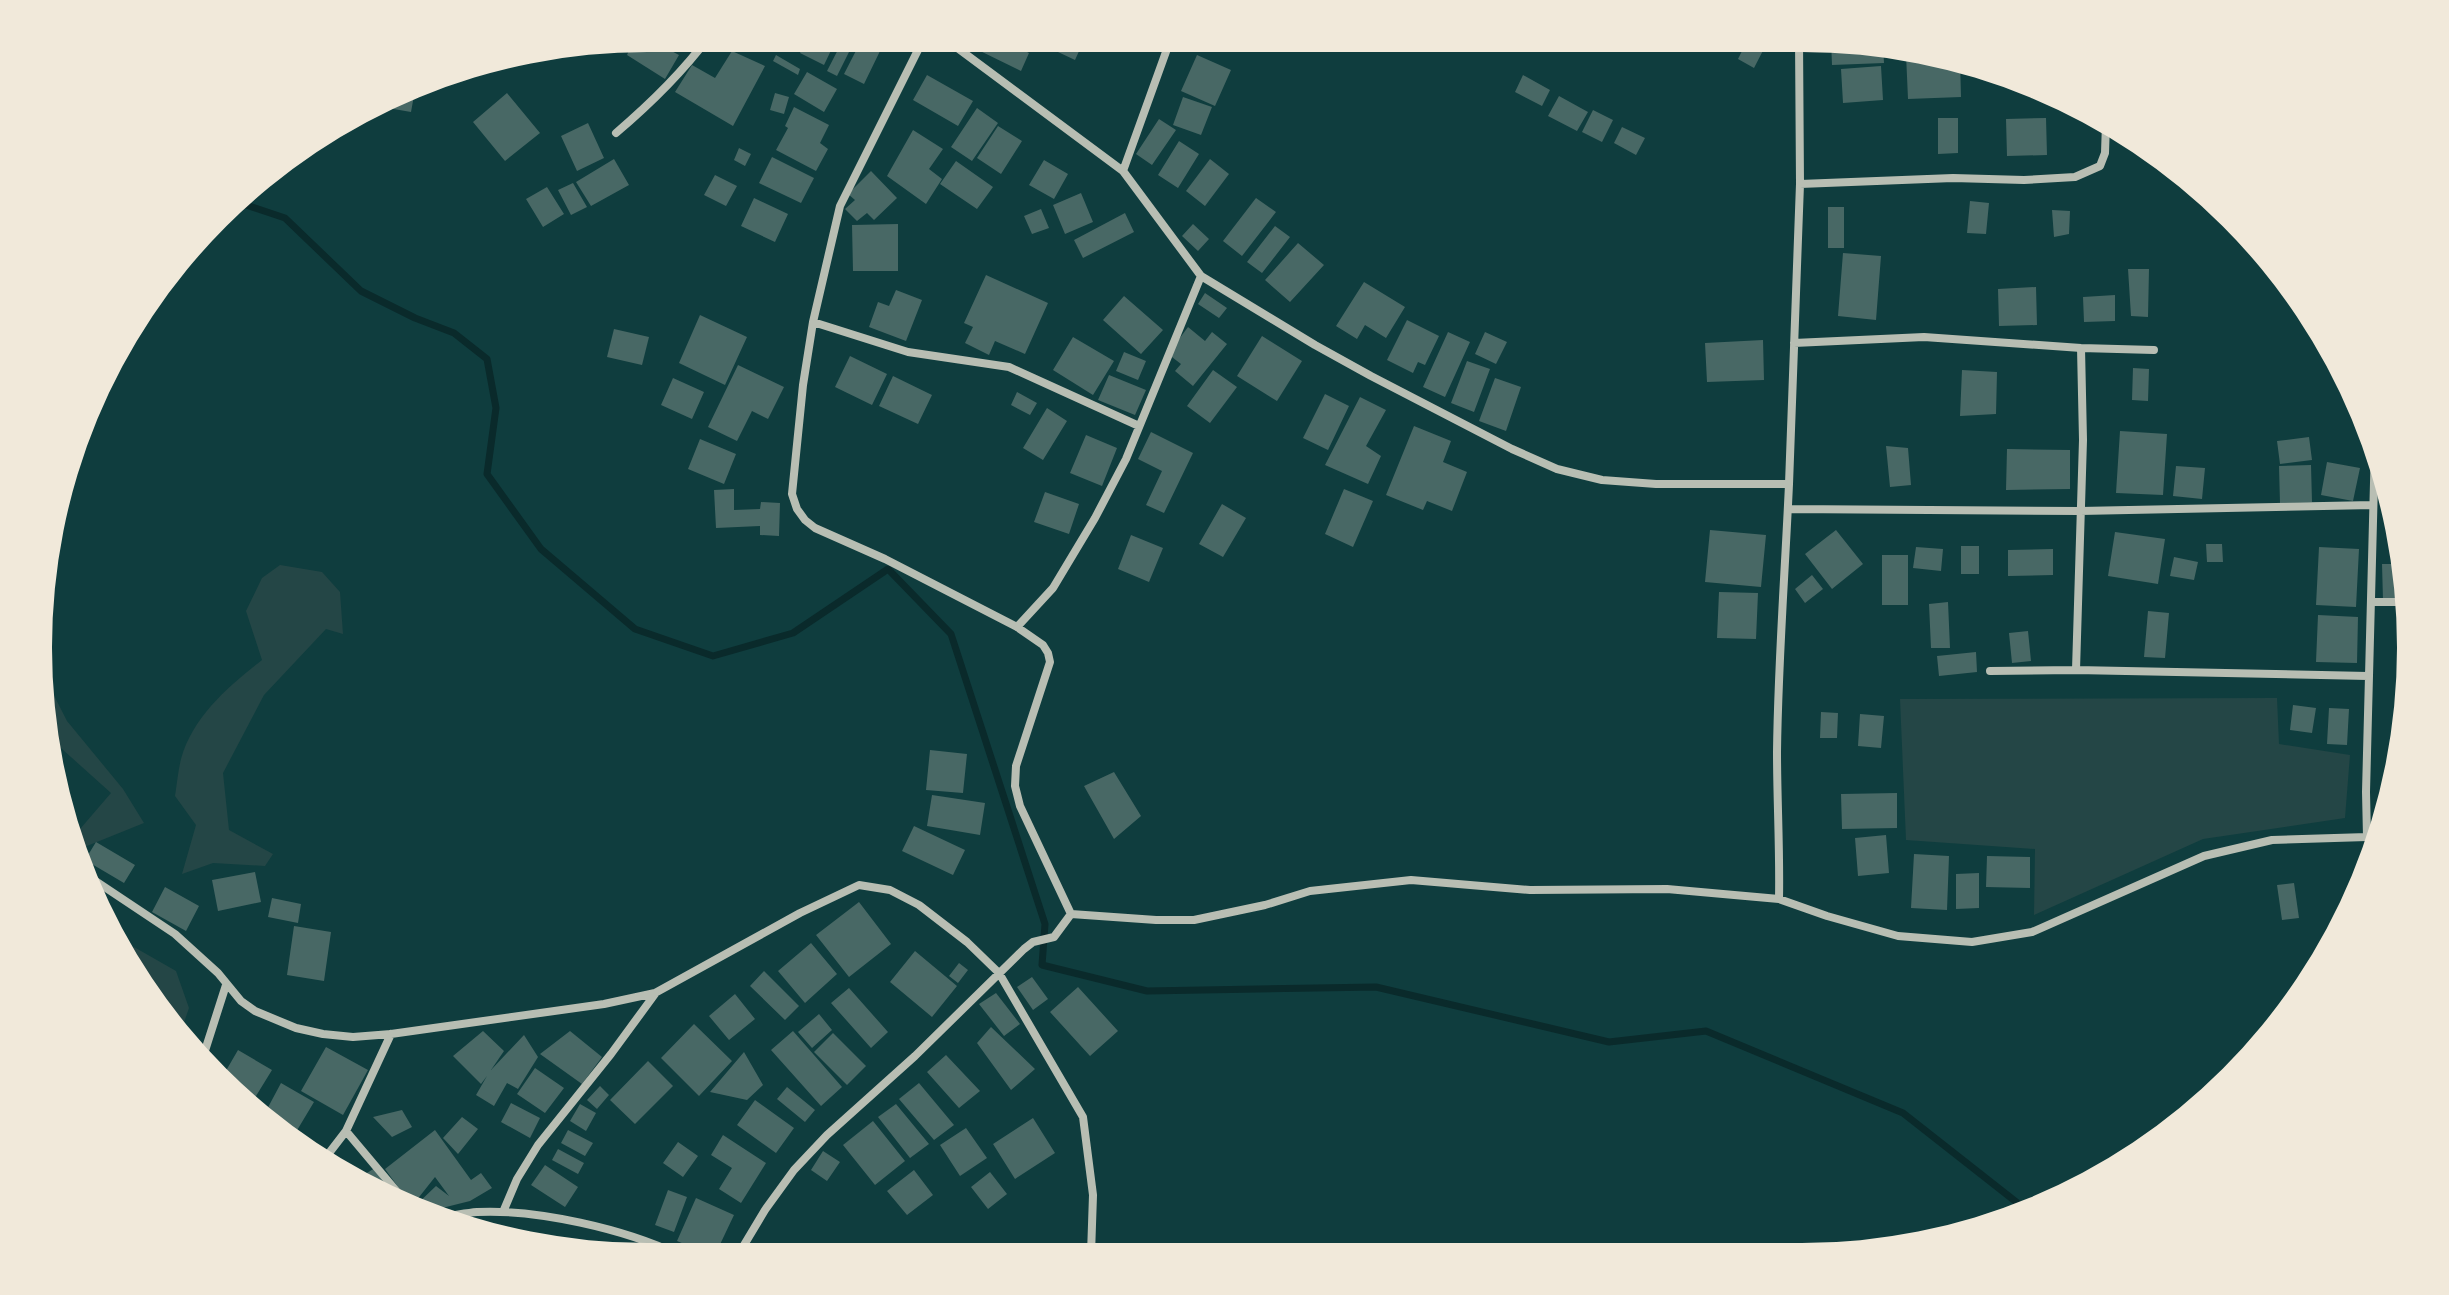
<svg xmlns="http://www.w3.org/2000/svg" width="2449" height="1295" font-family="'PT Serif',serif">
<style>
.green{fill:#244646}
.lines{fill:none;stroke-linecap:round;stroke-linejoin:round}
.stream{stroke:#0a2a2b;stroke-width:7}
.building{fill:#486865}
.minor{stroke:#b8beb3;stroke-width:8}
</style>
<rect width="100%" height="100%" fill="#0f3d3e"/>
<path class="green" d="M280,565L322,572L340,592L343,634L326,629L264,695L223,773L229,830L273,854L265,866L213,863L182,874L196,825L175,796C177,784 178,771 181,759C193,716 229,686 262,660L246,611L262,578Z
M41,670L67,721L123,789L144,823L77,850L74,836L111,793L52,740L39,688Z
M2277,698L2279,744L2350,755L2345,818L2203,839L2034,915L2035,849L1906,840L1900,699Z
M134,947L176,971L189,1008L180,1034L140,986L124,955Z"/>
<g class="lines">
<path class="stream" d="M240,203L285,218L361,291L415,318L454,333L487,359L496,408L487,474L541,549L635,629L713,656L793,633L888,569L951,634L1045,924L1042,965L1147,991L1376,987L1609,1042L1706,1031L1903,1113L2029,1212"/>
</g>
<path class="building" d="M647,38L679,55L665,79L627,55L634,40Z
M807,38H837L824,65L800,53Z
M844,38H856L837,76L827,71Z
M977,38H1000L1029,53L1021,71L972,47Z
M1044,38H1085L1075,60L1041,44Z
M862,39L881,49L864,84L844,74Z
M1748,39H1769L1754,68L1738,59Z
M1831,40H1845L1883,46L1884,63L1832,65Z
M732,51L765,66L733,126L675,92L692,65L715,78Z
M1926,53L1960,59L1961,97L1908,99L1906,54Z
M776,55L800,69L798,75L773,61Z
M1197,55L1231,70L1215,106L1181,91Z
M1881,66L1883,100L1843,103L1841,69Z
M807,72L837,89L824,112L794,94Z
M927,75L973,101L958,126L913,100Z
M1523,75L1550,90L1542,106L1515,92Z
M415,90L411,112L382,107L387,105Z
M507,93L540,133L505,161L473,122Z
M775,93L789,97L784,114L770,110Z
M1559,96L1588,112L1577,131L1548,116Z
M1183,97L1212,107L1201,135L1173,125Z
M794,107L829,125L820,143L828,149L816,171L776,150L788,128L785,126Z
M977,108L998,123L972,161L951,147Z
M1593,110L1613,120L1602,142L1582,132Z
M1938,118H1958V153L1938,154Z
M2046,118L2047,155L2007,156L2006,119Z
M1159,119L1176,130L1152,165L1136,154Z
M588,123L604,158L577,171L561,136Z
M998,126L1022,141L1001,174L977,158Z
M1622,127L1645,138L1636,155L1614,143Z
M913,130L943,149L929,169L942,179L926,204L887,176Z
M1179,141L1199,154L1178,188L1158,175Z
M739,148L751,154L745,166L734,160Z
M772,157L814,178L801,203L759,183Z
M614,159L629,185L591,206L576,182Z
M1210,159L1229,174L1205,206L1186,191Z
M1044,160L1068,174L1054,199L1029,185Z
M956,161L993,187L977,209L940,184Z
M871,171L897,198L874,220L867,213L857,221L845,209L855,200L848,194Z
M715,175L737,186L726,206L704,195Z
M573,183L587,207L571,215L558,190Z
M547,187L564,214L543,227L526,199Z
M1081,193L1093,222L1065,234L1053,205Z
M754,198L788,214L775,242L741,226Z
M1256,198L1276,212L1242,256L1223,241Z
M1970,201L1989,203L1986,234L1967,233Z
M1828,207H1844V248H1828Z
M1041,209L1049,228L1032,234L1024,216Z
M2052,210L2070,211L2069,234L2054,237Z
M1125,213L1134,232L1083,258L1074,240Z
M898,224V271H853L852,225Z
M1193,224L1209,239L1198,251L1182,236Z
M1275,226L1290,237L1262,273L1247,262Z
M1298,243L1324,265L1290,302L1265,280Z
M1843,253L1881,256L1876,320L1838,316Z
M2128,269H2149L2148,317L2131,316Z
M986,275L1048,303L1025,354L995,341L989,355L965,343L973,327L964,323Z
M1364,282L1405,307L1386,338L1365,325L1357,339L1336,326Z
M2036,287L2037,325L1999,326L1998,289Z
M896,290L922,300L906,341L869,327L878,302L889,306Z
M1205,293L1227,308L1219,318L1198,304Z
M2115,295V321L2084,322L2083,297Z
M1124,296L1163,330L1141,354L1103,320Z
M700,315L747,337L725,385L679,363Z
M1407,320L1439,336L1425,365L1418,362L1413,373L1387,360Z
M1188,327L1205,341L1212,332L1227,344L1193,386L1175,371L1181,364L1168,354Z
M614,329L649,337L642,365L607,357Z
M1448,332L1470,342L1445,397L1423,387Z
M1485,332L1507,342L1496,364L1475,354Z
M1262,336L1302,361L1277,401L1237,376Z
M1073,337L1114,361L1093,395L1053,370Z
M1763,340L1764,380L1707,382L1705,343Z
M1124,352L1146,361L1138,380L1116,371Z
M850,356L887,374L872,405L835,387Z
M1467,361L1490,369L1474,412L1451,403Z
M738,365L784,387L768,419L752,411L737,441L708,427Z
M2133,368L2149,369L2148,401L2132,400Z
M1213,370L1237,387L1210,423L1187,406Z
M1962,370L1997,372L1996,414L1960,416Z
M1109,375L1146,390L1135,415L1098,400Z
M893,376L932,395L918,424L879,406Z
M673,378L704,392L692,419L661,405Z
M1495,378L1521,387L1506,431L1479,421Z
M1017,392L1037,403L1030,415L1011,405Z
M1325,394L1349,406L1328,450L1303,438Z
M1360,397L1386,410L1366,446L1381,456L1368,484L1325,465Z
M1047,408L1067,421L1043,460L1023,448Z
M1414,426L1451,441L1443,462L1467,472L1452,511L1427,501L1423,510L1386,495Z
M2120,431L2167,434L2163,495L2116,493Z
M1151,432L1193,453L1164,513L1146,505L1162,471L1138,459Z
M1086,435L1117,448L1102,486L1070,473Z
M2309,437L2312,460L2280,464L2277,441Z
M700,439L736,454L724,484L688,469Z
M1886,446L1908,448L1911,485L1890,487Z
M2007,449L2070,450V489L2006,490Z
M2327,462L2360,468L2353,501L2321,495Z
M2311,465L2312,502L2280,503L2279,466Z
M2176,466L2205,468L2202,499L2173,496Z
M734,489V510L760,509L761,502L780,503L779,536L760,535V526L716,528L714,490Z
M1344,489L1373,501L1353,547L1325,534Z
M1045,492L1079,504L1069,534L1034,522Z
M1222,504L1246,518L1223,557L1199,544Z
M1710,530L1766,535L1761,587L1705,582Z
M1836,530L1863,564L1832,589L1805,554Z
M2115,532L2165,539L2158,584L2108,576Z
M1131,535L1163,548L1149,582L1118,569Z
M2206,544H2222L2223,562H2207Z
M1961,546H1979V574H1961Z
M1916,547L1943,549L1941,571L1913,568Z
M2319,547L2359,549L2356,607L2316,605Z
M2053,549V575L2008,576V550Z
M1882,555H1908V605H1882Z
M2174,557L2198,562L2194,580L2170,576Z
M2382,564H2405L2407,599L2383,600Z
M1812,575L1823,589L1805,603L1795,589Z
M1719,592L1758,593L1756,639L1717,638Z
M1948,602L1950,648H1931L1929,604Z
M2148,611L2169,613L2165,658L2144,657Z
M2318,615L2358,617L2357,663L2316,662Z
M2028,631L2031,661L2012,663L2009,633Z
M1976,652L1977,672L1939,676L1937,656Z
M2293,705L2316,708L2312,733L2290,730Z
M2329,708L2349,709L2347,745L2327,744Z
M1821,712L1838,713L1837,738H1820Z
M1860,714L1884,716L1881,748L1858,746Z
M930,750L967,754L963,793L926,790Z
M1114,772L1141,816L1114,839L1084,786Z
M1897,793V828L1842,829L1841,794Z
M932,795L985,803L980,835L927,826Z
M914,826L965,850L953,875L902,851Z
M1886,835L1889,873L1858,876L1855,838Z
M96,842L135,865L124,883L85,860Z
M1914,854L1949,856L1947,910L1911,908Z
M1987,856L2030,857V888L1986,887Z
M255,872L261,902L218,911L212,880Z
M1979,873V908L1956,909V874Z
M2294,883L2299,918L2282,920L2277,885Z
M165,887L199,906L186,931L152,912Z
M272,898L301,904L298,923L268,917Z
M859,902L891,944L849,977L816,935Z
M294,926L331,932L324,981L287,975Z
M811,943L837,974L805,1003L778,971Z
M915,951L957,986L932,1017L890,982Z
M959,963L968,970L958,983L949,976Z
M764,971L799,1006L785,1020L750,986Z
M1032,977L1048,999L1033,1010L1017,987Z
M1078,987L1118,1031L1090,1056L1050,1012Z
M849,988L888,1032L871,1048L831,1003Z
M996,993L1020,1024L1004,1036L979,1004Z
M735,994L755,1019L729,1040L709,1016Z
M819,1014L832,1030L812,1048L798,1032Z
M694,1024L732,1061L699,1096L661,1058Z
M991,1027L1035,1069L1011,1090L977,1043Z
M483,1031L504,1051L491,1070L524,1035L538,1057L518,1089L507,1083L494,1106L476,1095L487,1076L481,1084L453,1056Z
M570,1031L602,1057L582,1084L540,1054Z
M793,1031L842,1087L821,1106L771,1050Z
M833,1033L866,1066L847,1085L814,1052Z
M326,1047L368,1070L343,1115L301,1091Z
M238,1050L272,1070L253,1101L220,1081Z
M744,1052L763,1085L747,1100L710,1092Z
M946,1055L980,1091L959,1108L927,1072Z
M648,1061L673,1086L635,1124L610,1100Z
M535,1068L564,1088L545,1113L517,1094Z
M281,1083L314,1102L296,1132L265,1113Z
M919,1083L954,1125L934,1140L899,1099Z
M600,1086L609,1095L597,1109L587,1100Z
M787,1087L815,1110L805,1122L777,1099Z
M755,1100L794,1128L776,1153L737,1125Z
M511,1103L540,1118L530,1138L501,1122Z
M580,1104L596,1113L586,1131L570,1121Z
M896,1104L929,1144L910,1158L878,1117Z
M402,1110L412,1127L392,1137L373,1117Z
M462,1117L478,1129L458,1154L443,1138Z
M1033,1118L1055,1153L1015,1179L993,1144Z
M873,1121L905,1161L875,1185L843,1145Z
M966,1128L987,1158L960,1176L940,1145Z
M435,1130L471,1180L481,1173L492,1188L470,1201L426,1212L414,1207L436,1186L449,1196L435,1177L412,1206L385,1169Z
M568,1130L593,1143L585,1156L561,1143Z
M723,1135L766,1163L741,1203L719,1189L732,1168L711,1155Z
M678,1142L698,1156L683,1177L663,1163Z
M558,1149L584,1163L578,1174L552,1160Z
M823,1151L840,1162L827,1181L811,1170Z
M545,1165L578,1187L565,1207L531,1185Z
M375,1168L393,1200L378,1194L357,1179Z
M914,1170L933,1195L907,1215L887,1191Z
M990,1172L1007,1194L988,1209L971,1187Z
M668,1190L687,1197L674,1232L655,1225Z
M696,1198L734,1215L715,1255H710L677,1241Z"/>
<g class="lines">
<path class="minor" d="M924,38L840,206L813,322L803,385L792,494L797,509L805,520L815,528L885,559L1017,627L1043,645L1048,653L1050,662L1016,766L1015,786L1020,806L1071,914
M944,38L1123,171L1201,276L1315,345L1371,376L1512,449L1557,469L1602,480L1656,484H1789L1800,184L1799,39
M616,133C650,104 681,74 708,38
M1123,171L1167,49L1166,39
M1800,184L1953,178L2024,180L2075,177L2100,166L2105,153L2106,123
M813,322L908,352L1009,367L1139,426
M1794,343L1924,337L2081,348L2154,350
M2081,348L2083,440L2076,670L2368,676
M1788,509L2080,511L2373,505
M2371,602H2407
M1017,627L1053,588L1095,518L1126,459L1201,276
M1990,671L2076,670
M2367,837L2366,792L2375,444
M82,872L175,934L218,973L241,1001L255,1011L296,1028L323,1034L353,1037L391,1034L604,1004L655,993L800,913L859,885L890,890L919,905L967,942L999,973L1083,1117L1093,1195L1091,1254
M1779,899C1780,850 1777,801 1777,752C1778,663 1785,573 1789,484
M1071,914L1156,920H1194L1265,905L1310,891L1411,880L1530,890L1667,889L1779,899L1827,916L1898,936L1972,942L2032,932L2204,856L2272,840L2367,837L2379,834
M202,1060L226,985
M346,1131L409,1206
M326,1157L346,1131L391,1034
M503,1212L517,1179L538,1145L611,1054L655,994
M440,1217C452,1216 465,1213 477,1212C537,1209 625,1229 679,1255
M738,1255L765,1210L794,1170L827,1135L915,1056L1024,949L1033,942L1054,937L1071,914"/>
</g>
<path d="M0 0H2449V1295H0ZM647 52H1802A595 595 0 0 1 2397 647V648A595 595 0 0 1 1802 1243H647A595 595 0 0 1 52 648V647A595 595 0 0 1 647 52Z" fill="#f1e9da" fill-rule="evenodd"/>
</svg>
